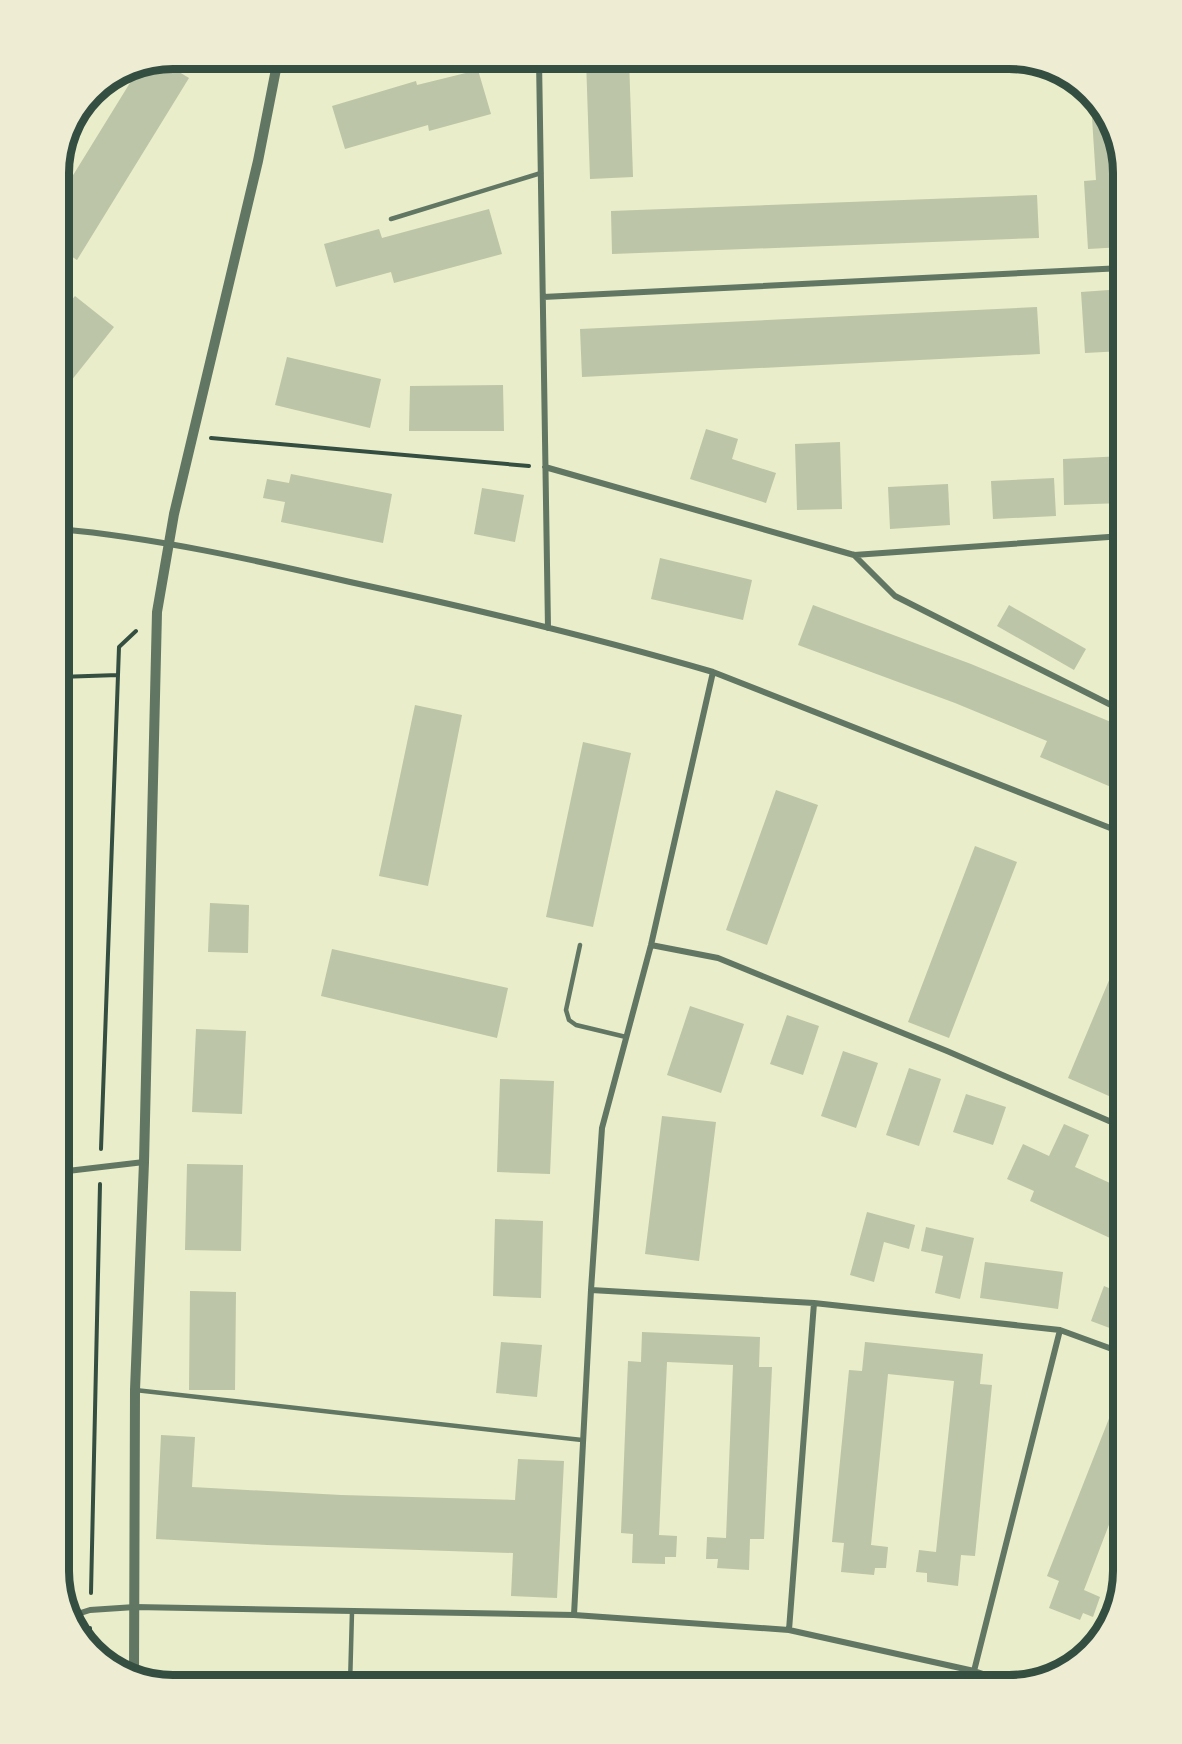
<svg xmlns="http://www.w3.org/2000/svg" width="1182" height="1744" font-family="'PT Sans',sans-serif">
<style>
.building{fill:#bcc5a7}
.lines{fill:none;stroke-linecap:round;stroke-linejoin:round}
.path{stroke:#344e41;stroke-width:4}
.service{stroke:#617663;stroke-width:4.5}
.minor{stroke:#617663;stroke-width:6}
.tertiary{stroke:#617663;stroke-width:10}
.rim{fill:none;stroke:#344e41;stroke-width:8}
</style>
<rect width="100%" height="100%" fill="#e9edc9"/>
<path class="building" d="M586,59H629L633,177L590,179Z
M161,61L189,78L77,260L59,248V198L141,65Z
M478,70L491,114L429,131L428,125L345,149L332,106L416,81L417,85Z
M1091,102H1094L1108,116L1123,173L1122,176L1123,247L1088,249L1084,181L1096,180Z
M1037,195L1039,238L612,254L611,211Z
M489,209L502,254L394,283L391,272L336,287L324,244L379,229L382,238Z
M1123,289V351L1085,353L1081,292Z
M75,296L114,327L59,396V315Z
M1037,307L1040,354L582,377L580,329Z
M287,357L381,379L370,428L275,405Z
M503,385L504,431H409L410,386Z
M706,429L738,439L732,459L776,473L766,503L690,479Z
M840,442L842,509L797,510L795,444Z
M1123,456V503L1064,505L1063,459Z
M291,474L392,494L383,543L281,522L285,502L263,498L267,479L289,483Z
M1054,478L1056,516L993,519L991,481Z
M948,484L950,525L890,529L888,487Z
M482,488L524,495L515,542L474,534Z
M660,558L752,580L743,620L651,599Z
M813,605L971,664L1123,727V792L1040,757L1047,741L955,703L798,645Z
M1009,605L1086,649L1074,670L997,626Z
M59,686H62L61,748H59Z
M415,705L462,715L428,886L379,876Z
M583,742L631,753L593,927L546,917Z
M776,790L818,805L767,945L726,930Z
M975,846L1017,862L949,1038L908,1022Z
M210,903L249,905L248,953L208,952Z
M1123,947V1061L1109,1096L1068,1078Z
M332,949L508,988L497,1038L321,996Z
M690,1006L744,1024L721,1093L667,1075Z
M787,1015L819,1026L803,1075L770,1064Z
M196,1029L246,1031L242,1114L192,1112Z
M843,1051L878,1063L856,1128L821,1116Z
M909,1068L941,1079L919,1146L886,1135Z
M500,1079L554,1081L550,1174L497,1172Z
M966,1094L1006,1107L993,1145L953,1132Z
M662,1116L716,1122L699,1261L645,1254Z
M1064,1124L1089,1135L1075,1167L1123,1189V1244L1030,1201L1034,1191L1007,1179L1023,1144L1049,1156Z
M187,1164L243,1165L241,1251L185,1250Z
M867,1212L915,1225L909,1249L884,1242L874,1282L850,1275Z
M495,1219L543,1221L541,1298L493,1296Z
M926,1227L974,1238L960,1299L935,1293L943,1256L921,1251Z
M985,1262L1063,1272L1058,1309L980,1298Z
M1104,1286L1123,1294V1333L1091,1321Z
M190,1291L236,1292L235,1390H189Z
M642,1332L760,1337L759,1367H772L764,1539H750L749,1570L717,1568L718,1559H706L707,1537L726,1538L733,1365L667,1362L659,1535L677,1536L676,1557H665V1564L632,1563L633,1534L621,1533L627,1385L628,1361L641,1362Z
M501,1342L542,1345L537,1397L496,1393Z
M865,1342L983,1354L980,1384L992,1385L975,1556L961,1555L958,1586L927,1582V1573L916,1572L919,1550L936,1552L954,1381L888,1374L871,1545L888,1547L886,1568H875L874,1575L841,1572L844,1543L832,1542L849,1370L862,1371Z
M1110,1416L1123,1421V1488L1084,1590L1100,1597L1093,1617L1083,1613L1080,1620L1049,1608L1059,1581L1047,1576Z
M161,1435L195,1437L192,1487L341,1495L515,1500L518,1459L564,1461L557,1598L511,1596L513,1553L267,1545L156,1539Z
M254,1676V1685H187V1677Z
M407,1678L447,1681V1685H406Z"/>
<g class="lines">
<path class="path" d="M211,438L529,466
M59,677L118,675
M101,1149L119,647L136,631
M91,1593L100,1184
M90,1645V1628"/>
<path class="service" d="M391,219L541,173
M580,945L566,1010L569,1020L576,1025L626,1037
M135,1390L582,1440
M350,1685L352,1612"/>
<path class="minor" d="M539,59L548,628
M543,297L1123,268
M545,467L854,555L1123,536
M59,529C157,538 254,560 350,582C471,608 593,637 713,672L1123,833
M854,555L895,596L1123,711
M651,945L718,958L947,1051L1123,1127
M59,1172L144,1162
M591,1290L814,1303L1060,1330L1123,1353
M574,1615L591,1290L602,1128L651,945L713,672
M71,1616L90,1610L135,1607L574,1615L789,1630L974,1671L1014,1684
M789,1630L814,1303
M974,1671L1060,1330"/>
<path class="tertiary" d="M134,1675L135,1390L144,1162L157,612L174,514L258,161L278,59"/>
</g>
<path d="M0 0H1182V1744H0ZM173 69H1009A104 104 0 0 1 1113 173V1571A104 104 0 0 1 1009 1675H173A104 104 0 0 1 69 1571V173A104 104 0 0 1 173 69Z" fill="#eeecd3" fill-rule="evenodd"/>
<path class="rim" d="M173 69H1009A104 104 0 0 1 1113 173V1571A104 104 0 0 1 1009 1675H173A104 104 0 0 1 69 1571V173A104 104 0 0 1 173 69Z"/>
</svg>
